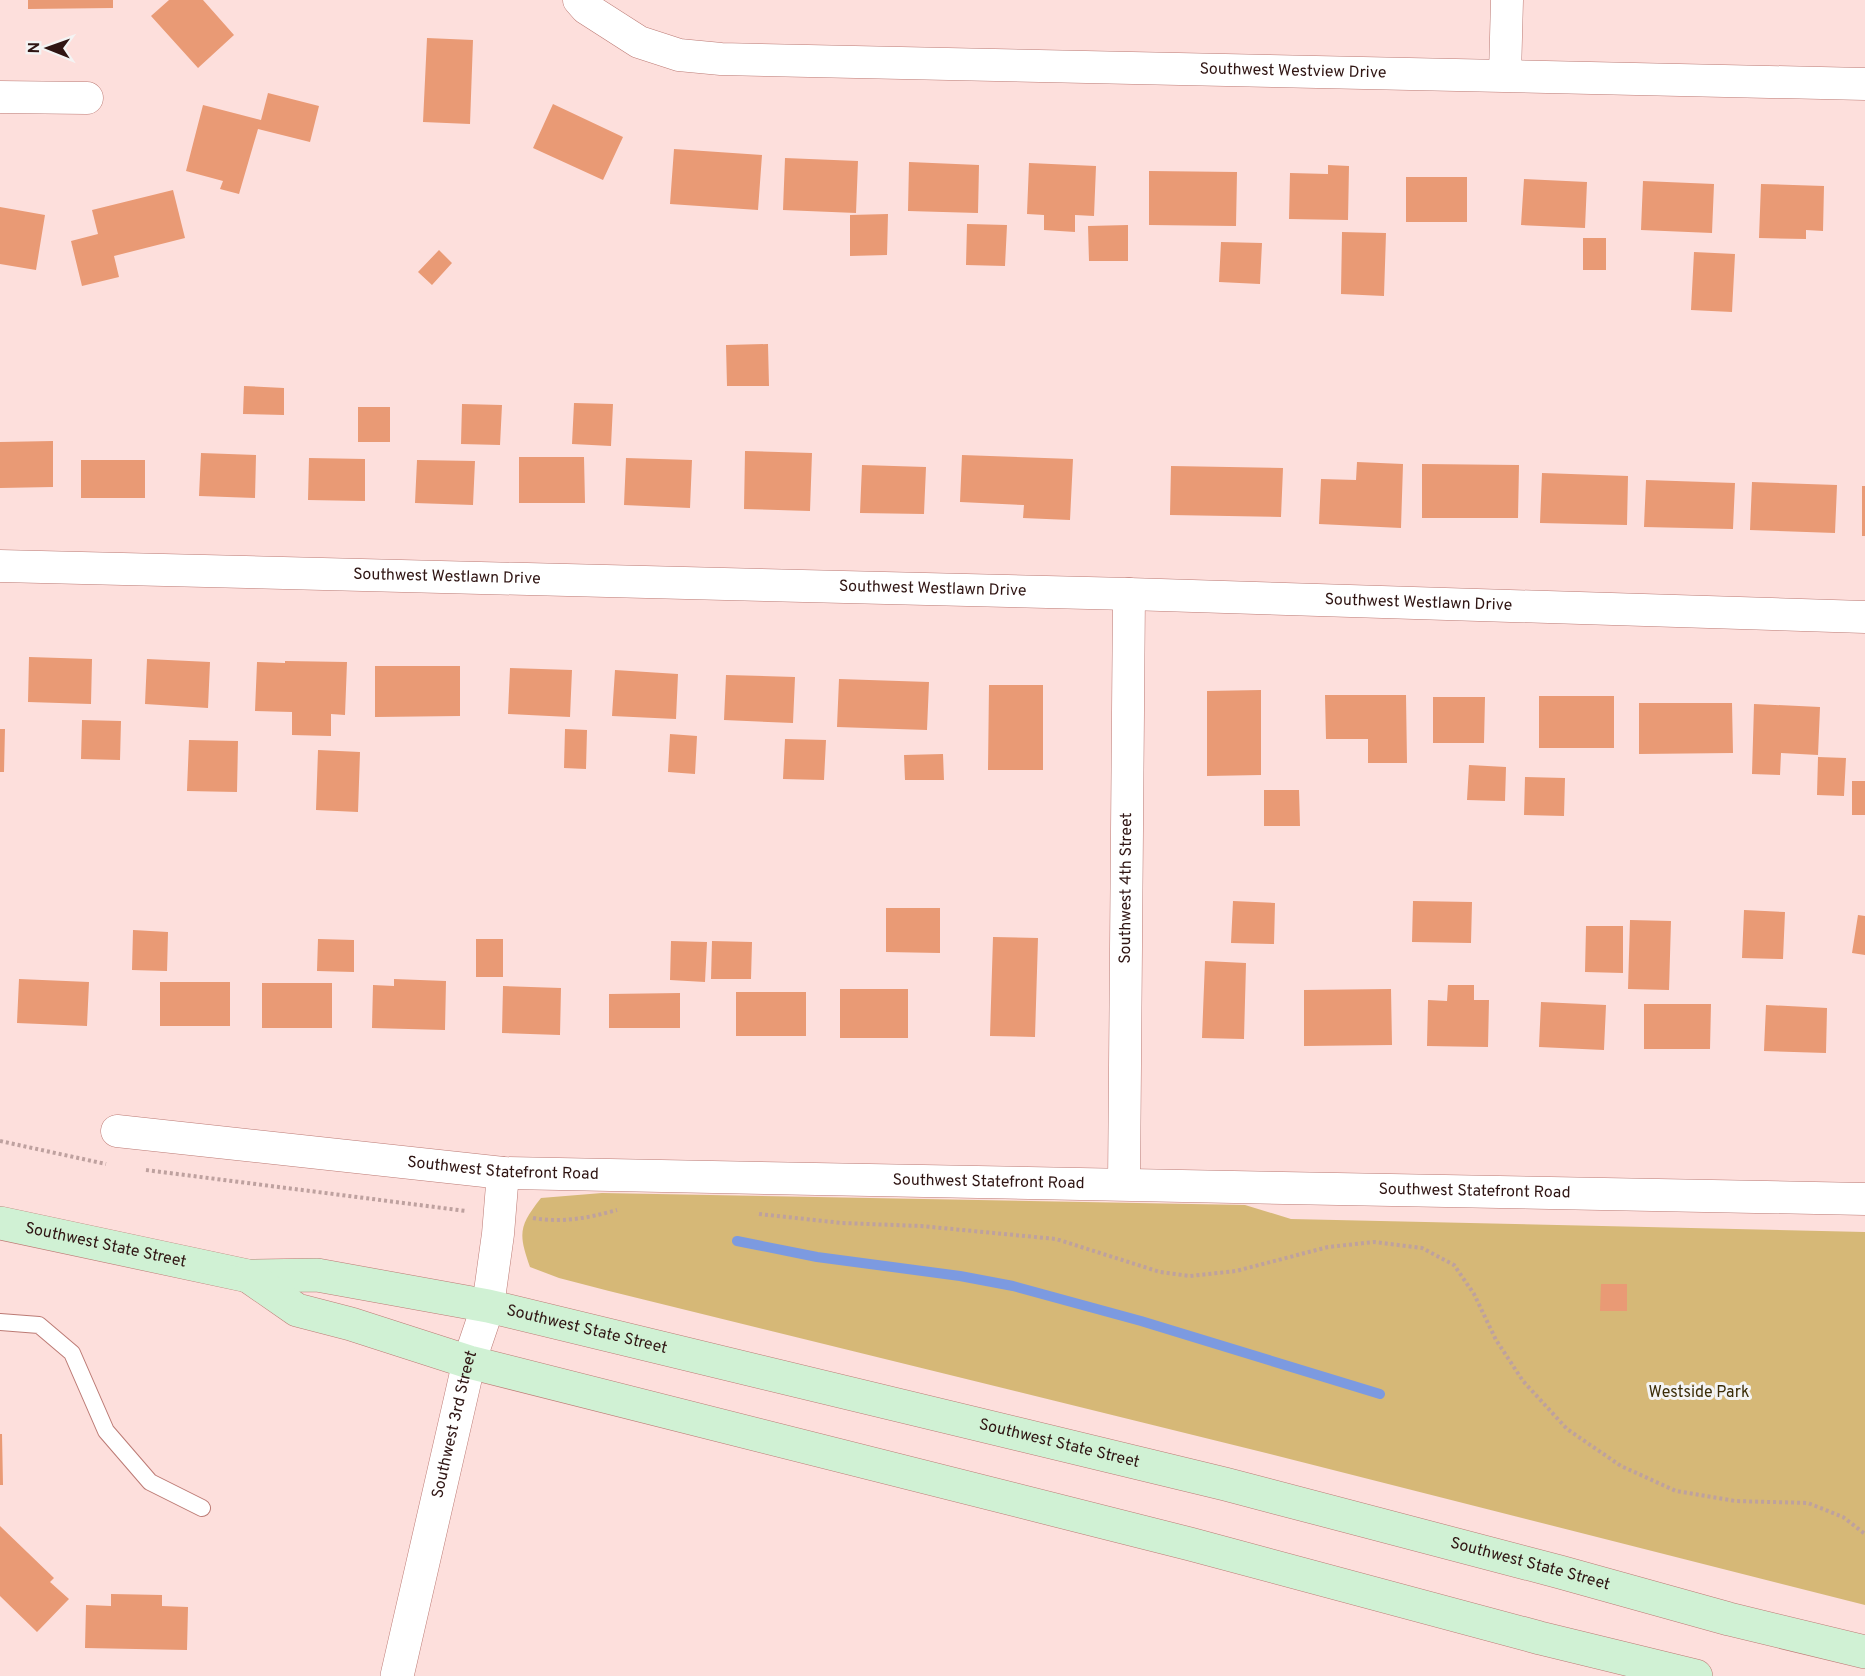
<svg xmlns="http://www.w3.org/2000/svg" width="1865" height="1676" font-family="Overpass,sans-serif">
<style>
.green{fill:#d6b877}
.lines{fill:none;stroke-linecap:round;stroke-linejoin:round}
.stream{stroke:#7c9ae0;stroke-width:10}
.building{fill:#e99a75}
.service-casing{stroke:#bc7a74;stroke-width:18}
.minor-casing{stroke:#bc7a74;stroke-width:33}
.tertiary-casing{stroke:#bc7a74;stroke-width:34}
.secondary-casing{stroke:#bc7a74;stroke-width:34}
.path{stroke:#bea19f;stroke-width:4;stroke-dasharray:3 3;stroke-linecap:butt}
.service{stroke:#fff;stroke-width:16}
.minor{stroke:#fff;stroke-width:32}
.tertiary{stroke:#fff;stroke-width:33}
.secondary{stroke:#d0f1d4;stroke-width:33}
.labels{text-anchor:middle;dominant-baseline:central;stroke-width:6;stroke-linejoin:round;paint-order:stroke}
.street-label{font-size:16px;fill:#2f1513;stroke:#f4f4f4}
.park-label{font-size:16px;fill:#3b2d08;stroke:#f4f4f4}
</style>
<rect width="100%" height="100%" fill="#fddfdc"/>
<path class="green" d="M602,1193L1245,1205L1291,1219L1865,1232V1605L1266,1453L609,1291L559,1278L530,1267C518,1233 519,1226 541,1198Z"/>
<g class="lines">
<path class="stream" d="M737,1241L817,1257L960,1276L1013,1286L1141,1321L1380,1394"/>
</g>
<path class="building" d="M28,0H113V8L28,9Z
M169,0H203L234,35L198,68L151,16Z
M427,38L473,40L470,124L423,122Z
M268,93L319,106L310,142L258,129L239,194L220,189L223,181L186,171L203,105L261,120Z
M553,104L623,137L603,180L533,148Z
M674,149L762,155L758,210L670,204Z
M785,158L858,161L856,213L783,210Z
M909,162L979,165L978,213L908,211Z
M1029,163L1096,166L1094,216L1075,215V232L1044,230V215L1027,214Z
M1328,165L1349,166L1348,220L1289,219L1290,173L1328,174Z
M1149,171L1237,172L1236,226L1149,225Z
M1406,177H1467V222H1406Z
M1524,179L1587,182L1585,228L1521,225Z
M1643,181L1714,184L1712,233L1641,230Z
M1761,184L1824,186L1823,231L1806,230V239L1759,238Z
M173,190L185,238L114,256L119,277L82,286L71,241L98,234L92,210Z
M0,207L45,215L36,270L0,264Z
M888,214L887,255L850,256V215Z
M967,224L1007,225L1005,266L966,265Z
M1128,225V261H1089L1088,226Z
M1342,232L1386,233L1384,296L1341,294Z
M1583,238H1606V270H1583Z
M1221,242L1262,243L1260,284L1219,282Z
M439,250L452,263L432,285L418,272Z
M1694,252L1735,254L1732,312L1691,310Z
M768,344L769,386H727L726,345Z
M244,386L284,388V415L243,414Z
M574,403L613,404L611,446L572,444Z
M462,404L502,405L500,445L461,444Z
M358,407H390V442H358Z
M53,441V487L0,488V442Z
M745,451L812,453L810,511L744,509Z
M201,453L256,455L255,498L199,496Z
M962,455L1073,459L1070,520L1023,518L1024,505L960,502Z
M519,457H584L585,503H519Z
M309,458L365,459V501L308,500Z
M626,458L692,460L690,508L624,505Z
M81,460H145V498H81Z
M417,460L475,461L473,505L415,503Z
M1357,462L1403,464L1401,528L1319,524L1321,479L1356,480Z
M1422,464L1519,465L1518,518H1422Z
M862,465L926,467L924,514L860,513Z
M1171,466L1283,468L1281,517L1170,515Z
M1542,473L1628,476L1627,525L1540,523Z
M1646,480L1735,483L1733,529L1644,527Z
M1752,482L1837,485L1835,533L1750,530Z
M1862,486H1865V536H1862Z
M29,657L92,659L91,704L28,702Z
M147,659L210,662L208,708L145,704Z
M285,661L347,662L345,715L331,714V736L292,735V712L255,711L257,662L285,663Z
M375,666H460V716L375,717Z
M510,668L572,670L570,717L508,714Z
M615,670L678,674L676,719L612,716Z
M726,675L795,677L793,723L724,720Z
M839,679L929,682L927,730L837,727Z
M989,685H1043V770H988Z
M1261,690V775L1207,776V691Z
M1325,695H1406L1407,763H1368V739H1326Z
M1539,696H1614V748H1539Z
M1433,697H1485L1484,743H1433Z
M1639,703H1732L1733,753L1639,754Z
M1754,704L1820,707L1818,755L1781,753L1780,775L1752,774Z
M82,720L121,721L120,760L81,759Z
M0,729H5L4,772H0Z
M565,729L587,730L586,769L564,768Z
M670,734L697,736L695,774L668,772Z
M785,739L826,740L824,780L783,779Z
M189,740L238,741L237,792L187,791Z
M318,750L360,752L358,812L316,810Z
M943,754L944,780H905L904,755Z
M1818,757L1846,758L1844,796L1817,795Z
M1469,765L1506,767L1505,801L1467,800Z
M1525,777L1565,778L1564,816L1524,815Z
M1852,781H1865V815H1852Z
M1264,790H1299L1300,826H1264Z
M1233,901L1275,903L1274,944L1231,943Z
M1413,901L1472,902L1471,943L1412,942Z
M886,908H940V953L886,952Z
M1744,910L1785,912L1783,959L1742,958Z
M1858,915L1865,916V955L1852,953Z
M1630,920L1671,921L1669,990L1628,989Z
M1586,926H1623V973L1585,972Z
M133,930L168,932L167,971L132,970Z
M993,937L1038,938L1035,1037L990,1036Z
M318,939L354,940V972L317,971Z
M476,939H503V977H476Z
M671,941L707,942L705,982L670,980Z
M712,941L752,942L751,979H711Z
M1205,961L1246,963L1244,1039L1202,1038Z
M19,979L89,982L87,1026L17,1023Z
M394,979L446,981L445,1030L372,1028L373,985L394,986Z
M160,982H230V1026H160Z
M262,983H332V1028H262Z
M1448,985H1474V1000H1489L1488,1047L1427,1046L1428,1000L1447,1001Z
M503,986L561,988L560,1035L502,1033Z
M840,989H908V1038H840Z
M1391,989L1392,1045L1304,1046V990Z
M736,992H806V1036H736Z
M680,993V1028H609V994Z
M1541,1002L1606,1005L1604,1050L1539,1047Z
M1644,1004H1711L1710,1049H1644Z
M1766,1005L1827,1008L1826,1053L1764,1051Z
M1601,1284H1627V1311H1600Z
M0,1434H2L3,1485H0Z
M0,1526L54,1578L50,1582L69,1599L37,1632L0,1596Z
M111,1594L162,1595V1606L188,1607L187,1650L85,1648L86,1605L111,1606Z"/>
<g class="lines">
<defs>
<path id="service" d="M0,1322L39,1325L72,1353L106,1431L150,1482L202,1508"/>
<g id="minor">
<path id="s1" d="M579,0L586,8L639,42L679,55L721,59L1865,84"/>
<path d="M1505,75L1507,0"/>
<path d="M0,97L87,98"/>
<path id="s2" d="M0,566L1129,594L1865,617"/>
<path id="s3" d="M117,1131L503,1173L1865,1199"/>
<path id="s4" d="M1124,1184L1129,594"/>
<path d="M488,1306L498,1234L503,1173"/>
</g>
<g id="tertiary">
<path id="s5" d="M397,1676L469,1362L488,1306"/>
</g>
<g id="secondary">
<path id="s6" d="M0,1223L248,1276L317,1275L488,1306L1225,1484L1560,1572L1729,1619L1865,1652"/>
<path d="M248,1276L297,1310L351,1324L469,1362L1190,1544L1540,1638L1696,1676"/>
</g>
</defs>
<use href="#service" class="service-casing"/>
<use href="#minor" class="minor-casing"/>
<use href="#tertiary" class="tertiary-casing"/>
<use href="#secondary" class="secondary-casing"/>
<path class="path" d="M0,1141L106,1164
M146,1170L466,1211
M759,1214L842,1223L921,1226L1056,1239L1160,1272L1190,1276L1236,1271L1328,1247L1374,1242L1422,1248L1454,1265L1474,1294L1496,1340L1523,1381L1567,1429L1621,1466L1676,1491L1735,1501L1808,1503L1843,1517L1865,1534
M533,1218C563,1223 588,1218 617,1210"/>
<use href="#service" class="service"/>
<use href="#minor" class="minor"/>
<use href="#tertiary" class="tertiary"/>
<use href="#secondary" class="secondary"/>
</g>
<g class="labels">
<g class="street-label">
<text stroke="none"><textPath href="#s1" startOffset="730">Southwest Westview Drive</textPath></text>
<text stroke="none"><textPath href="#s2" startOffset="447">Southwest Westlawn Drive</textPath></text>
<text stroke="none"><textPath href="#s2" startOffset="933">Southwest Westlawn Drive</textPath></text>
<text stroke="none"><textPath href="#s2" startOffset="1419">Southwest Westlawn Drive</textPath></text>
<text stroke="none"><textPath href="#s4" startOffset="296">Southwest 4th Street</textPath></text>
<text stroke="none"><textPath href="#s3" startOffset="388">Southwest Statefront Road</textPath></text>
<text stroke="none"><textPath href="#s3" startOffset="874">Southwest Statefront Road</textPath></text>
<text stroke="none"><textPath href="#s3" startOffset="1360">Southwest Statefront Road</textPath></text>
<text stroke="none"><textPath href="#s6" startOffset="108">Southwest State Street</textPath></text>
<text stroke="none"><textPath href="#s6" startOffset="598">Southwest State Street</textPath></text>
<text stroke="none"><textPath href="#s5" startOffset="258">Southwest 3rd Street</textPath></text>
<text stroke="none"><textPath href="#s6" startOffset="1084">Southwest State Street</textPath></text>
<text stroke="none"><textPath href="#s6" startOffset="1570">Southwest State Street</textPath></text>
</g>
<g class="park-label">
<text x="1699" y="1393">Westside Park</text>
</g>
</g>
<g transform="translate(48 48) rotate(271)" stroke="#f4f4f4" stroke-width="4.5" paint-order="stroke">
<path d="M0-4.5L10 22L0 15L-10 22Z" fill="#2f1513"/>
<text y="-9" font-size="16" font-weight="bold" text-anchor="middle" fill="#2f1513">N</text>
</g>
</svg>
